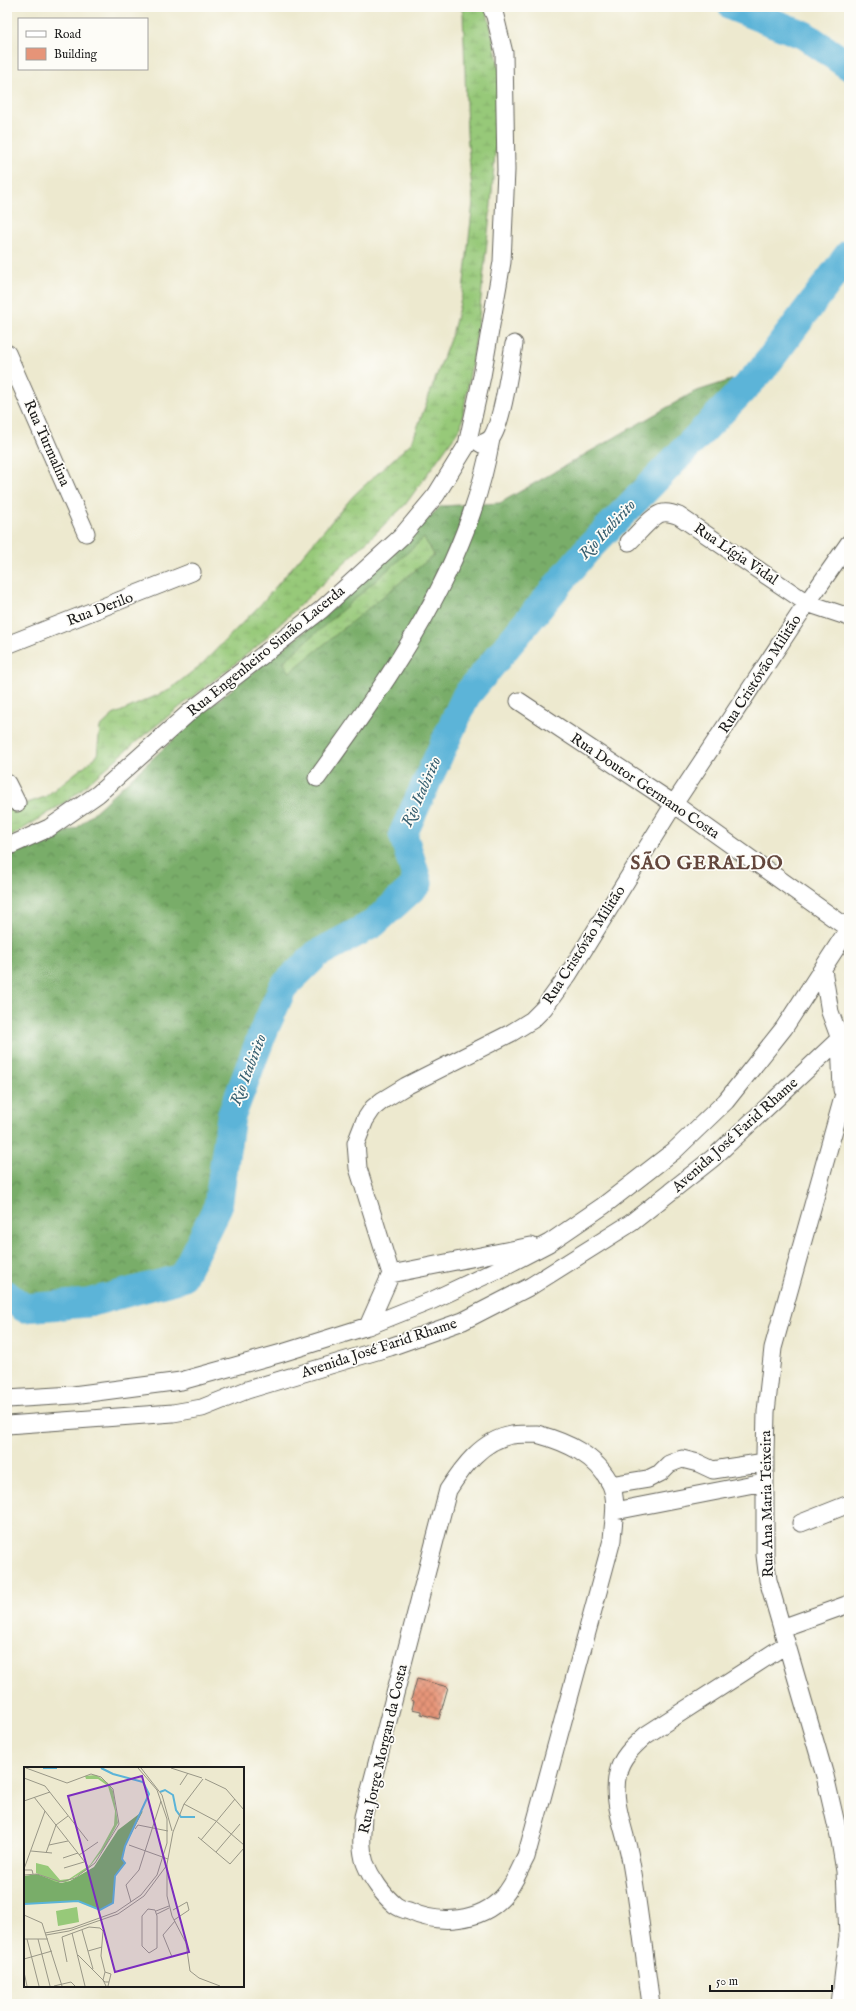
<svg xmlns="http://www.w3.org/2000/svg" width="856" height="2011" font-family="'IM FELL English',serif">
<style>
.forest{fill:url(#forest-crowns);stroke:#4a6442}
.wetland{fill:url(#wetland-marsh);stroke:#5a724a}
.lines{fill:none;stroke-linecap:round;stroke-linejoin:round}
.river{stroke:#5bb4d8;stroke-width:29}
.building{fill:url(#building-cross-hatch)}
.minor-casing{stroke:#65645b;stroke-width:19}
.minor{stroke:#fff;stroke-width:17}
.labels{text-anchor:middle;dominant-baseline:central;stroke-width:3.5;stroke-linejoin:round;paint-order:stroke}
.street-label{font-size:15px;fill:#1c1c1c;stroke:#fdfcf7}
.water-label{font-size:16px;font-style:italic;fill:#386071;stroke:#fdfcf7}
.district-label{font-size:19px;font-weight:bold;letter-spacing:1px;fill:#63463c;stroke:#fdfcf7}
.inset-river{fill:none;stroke:#5bb4d8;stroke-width:2}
.inset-road{fill:none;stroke:#999787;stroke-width:1}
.view{fill:#7b2cbf;fill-opacity:0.15;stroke:#7b2cbf;stroke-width:2}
.inset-edge{fill:none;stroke:#1c1c1c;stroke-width:2}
</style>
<defs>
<pattern id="forest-crowns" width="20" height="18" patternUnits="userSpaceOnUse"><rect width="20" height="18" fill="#79ad69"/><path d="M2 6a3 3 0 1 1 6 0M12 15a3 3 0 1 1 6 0" fill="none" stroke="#628c56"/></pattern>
<pattern id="wetland-marsh" width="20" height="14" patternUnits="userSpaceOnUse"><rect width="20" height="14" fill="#97c979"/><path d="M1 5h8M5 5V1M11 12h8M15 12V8" fill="none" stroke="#82ac68"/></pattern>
<pattern id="building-cross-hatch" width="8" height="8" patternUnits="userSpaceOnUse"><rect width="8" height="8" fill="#e69478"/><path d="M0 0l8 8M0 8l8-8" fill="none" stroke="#ba7862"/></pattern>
</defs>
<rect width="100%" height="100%" fill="#fdfcf7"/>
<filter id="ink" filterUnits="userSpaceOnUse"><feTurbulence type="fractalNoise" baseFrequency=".025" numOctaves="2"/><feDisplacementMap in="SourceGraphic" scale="8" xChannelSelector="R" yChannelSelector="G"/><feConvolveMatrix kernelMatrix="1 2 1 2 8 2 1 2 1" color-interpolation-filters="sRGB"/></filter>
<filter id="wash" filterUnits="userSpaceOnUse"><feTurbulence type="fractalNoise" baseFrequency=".012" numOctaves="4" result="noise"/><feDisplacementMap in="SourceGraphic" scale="16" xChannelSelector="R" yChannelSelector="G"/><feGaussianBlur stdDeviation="0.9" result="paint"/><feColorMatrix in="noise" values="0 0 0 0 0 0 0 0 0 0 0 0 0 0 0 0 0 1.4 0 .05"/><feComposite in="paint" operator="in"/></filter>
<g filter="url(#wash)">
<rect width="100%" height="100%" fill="#ede9cf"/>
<path class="forest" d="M762,370L586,551L466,696L403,833L418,883L373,924L317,954L283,987L262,1035L231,1117L218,1206L182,1278L88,1303L24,1308L7,1295V853L77,828L202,713L328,613L441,506L500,503L694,392Z"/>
<path class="wetland" d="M459,7H486L501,75L491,205L478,326L461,427L405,505L255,648L143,736L69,800L7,839V810L45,797L97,756L100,727L113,715L169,690L202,664L261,604L354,495L412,442L453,331L463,291L473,202L467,133L463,12Z
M424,538L434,555L290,672L283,662Z"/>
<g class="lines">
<path class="river" d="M733,7L804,35L849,66
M7,1295L24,1308L88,1303L182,1278L218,1206L231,1117L262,1035L283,987L317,954L373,924L418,883L403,834L466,696L586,551L762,370L849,254"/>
</g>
<g id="blocks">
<path class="building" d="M417,1679L448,1687L439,1719L421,1714V1711L412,1709L414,1701L411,1700Z"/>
</g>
</g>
<g filter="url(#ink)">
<use href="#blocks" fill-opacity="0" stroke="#65645b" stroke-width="1"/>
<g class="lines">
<defs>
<path id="minor" d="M7,353L86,533
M481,444C485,442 489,441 492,437C503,420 510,366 514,344
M629,542C637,535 653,514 663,513C669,512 674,514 679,516L807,603L849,617
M7,645L192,572
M519,701L674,804L849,929
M317,778C392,675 469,567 491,439
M7,783L17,803
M7,847L49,828L98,794L192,710L321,610L401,537L436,495L467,445L482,376L502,262L506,170L504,53L495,16L491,7
M823,970L830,1012L840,1039L842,1090
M391,1274L531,1246
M368,1326L391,1274L358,1168L356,1143L365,1120L373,1108L383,1100L406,1086L511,1033L532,1020L544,1008L568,975L674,804L807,603L849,543
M7,1399L73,1395L181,1381L282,1353L368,1326L433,1300L497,1270L549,1243L603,1206L674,1151L726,1101L784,1028L849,928
M7,1425L173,1413L202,1408L247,1390L390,1347L463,1321L531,1286L631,1223L713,1158L849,1030
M537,1434C566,1442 597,1455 611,1485C618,1501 613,1523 612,1540L526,1857C519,1870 514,1885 503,1897C480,1922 439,1925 409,1911C405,1910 399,1908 395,1905C383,1895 371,1878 365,1863C360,1848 362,1833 363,1817L448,1490C463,1467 482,1440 512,1435C520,1434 529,1434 537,1434Z
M611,1485L648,1479L660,1473L669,1464L682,1459L698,1463L713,1470L765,1462
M615,1511L764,1482
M801,1523L849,1504
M782,1628L849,1604
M651,2004C644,1955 639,1905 630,1857C625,1830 611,1801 618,1773C621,1757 634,1746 646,1735L787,1644
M840,2004L848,1936L845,1871L840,1841L825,1776L768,1580L765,1555V1453L766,1412L773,1348L849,1076"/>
</defs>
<use href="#minor" class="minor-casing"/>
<use href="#minor" class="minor"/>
</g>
</g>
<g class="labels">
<g class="street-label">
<text transform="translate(47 443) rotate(66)">Rua Turmalina</text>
<text transform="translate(736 554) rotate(34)">Rua Lígia Vidal</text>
<text transform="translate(100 609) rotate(-21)">Rua Derilo</text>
<text transform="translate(266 651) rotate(-39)">Rua Engenheiro Simão Lacerda</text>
<text transform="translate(760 674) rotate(-57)">Rua Cristóvão Militão</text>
<text transform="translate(645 786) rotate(34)">Rua Doutor Germano Costa</text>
<text transform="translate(584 945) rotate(-57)">Rua Cristóvão Militão</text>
<text transform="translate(735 1135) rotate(-42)">Avenida José Farid Rhame</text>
<text transform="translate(379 1348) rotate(-18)">Avenida José Farid Rhame</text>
<text transform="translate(767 1504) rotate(-91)">Rua Ana Maria Teixeira</text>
<text transform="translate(383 1749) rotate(-77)">Rua Jorge Morgan da Costa</text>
</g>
<g class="water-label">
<text transform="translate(608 530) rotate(-47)">Rio Itabirito</text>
<text transform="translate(422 792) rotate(-66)">Rio Itabirito</text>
<text transform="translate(249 1070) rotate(-69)">Rio Itabirito</text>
</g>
<g class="district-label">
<text x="707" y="864">SÃO GERALDO</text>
</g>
</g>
<g transform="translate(24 1767)">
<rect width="220" height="220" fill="#ede9cf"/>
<path d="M119,44L101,79L98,92L101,96L91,109L89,136L76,143L54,134L1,137L0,109L13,107L37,116L46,114L70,100L94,63Z" fill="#79ad69"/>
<path d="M72,8L84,16L89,24L94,56L81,80L63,103L42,115H32L12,106V96L24,99L36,113L45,112L66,98L77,82L90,58L91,44L84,19L74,12H62L61,9Z" fill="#97c979"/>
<path d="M53,140L55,155L34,159L32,144Z" fill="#97c979"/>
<path class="inset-river" d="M19,1H33M136,25L141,23L149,28L152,43L157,50H171M0,137L54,134L76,143L89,136L91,109L101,96L98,92L101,79L125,27L119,15L89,7L77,1"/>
<path class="inset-road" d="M117,1L138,28L148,64M147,1L178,11M0,11L21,19L64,74M179,12L160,37L149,65L143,97V129L148,149L162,176L166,204L175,211L196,219M181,12L202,22L220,43M156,18L164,6M10,30L64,99M0,34L26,25M160,37L192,54L220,78M111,62L114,58L144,64M174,70L206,97L220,81M177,73L211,32M25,78L44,74M105,78L144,92M7,84L28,86M192,85L216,57M22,86L32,58L44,49M55,88L74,75M39,91L54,86M40,101L60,95M0,102L21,44M0,103H8L9,107M0,108L13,107L37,115L51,111L71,96L95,57L89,22L77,10L67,7L43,16L2,1M107,135L102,118L115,103L137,34M124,142L131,143L133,149V181L125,186L118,179V149ZM149,143L163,135L165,143L150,153M132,144L145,139M133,147L145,141M0,148L18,156L38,219M58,163L69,202M21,166L48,161L92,145L117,128L133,108L143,76V52L133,23L114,1M48,166L61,219M22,168L45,164L94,147L120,129L143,98M0,172H24M3,172L15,219M14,172L26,219M64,184L78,180M54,188L81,215H85M148,190L139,168L151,154M0,192L28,184M43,195L38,170L65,160L76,161L79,164L77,189L81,205M0,205L3,219M81,205L87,207L84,219M81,205L79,213L82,219M30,219L47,215L51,219"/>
<path class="view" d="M118,9L165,185L91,205L44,29Z"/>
<rect width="220" height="220" class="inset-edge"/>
</g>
<rect width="856" height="2011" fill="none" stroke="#fdfcf7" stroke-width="24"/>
<rect x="18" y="18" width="130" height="52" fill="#fdfcf7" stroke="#a3a29f"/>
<rect x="26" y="31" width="20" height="6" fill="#ffffff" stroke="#a3a29f"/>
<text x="54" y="38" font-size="12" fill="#1c1c1c">Road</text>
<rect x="26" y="48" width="20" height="12" fill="#e69478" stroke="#a3a29f"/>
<text x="54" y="58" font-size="12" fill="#1c1c1c">Building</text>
<path d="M710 1985v6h122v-6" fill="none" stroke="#1c1c1c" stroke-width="2"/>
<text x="716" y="1985" font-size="12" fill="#1c1c1c" stroke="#fdfcf7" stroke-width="3" paint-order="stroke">50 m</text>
</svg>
